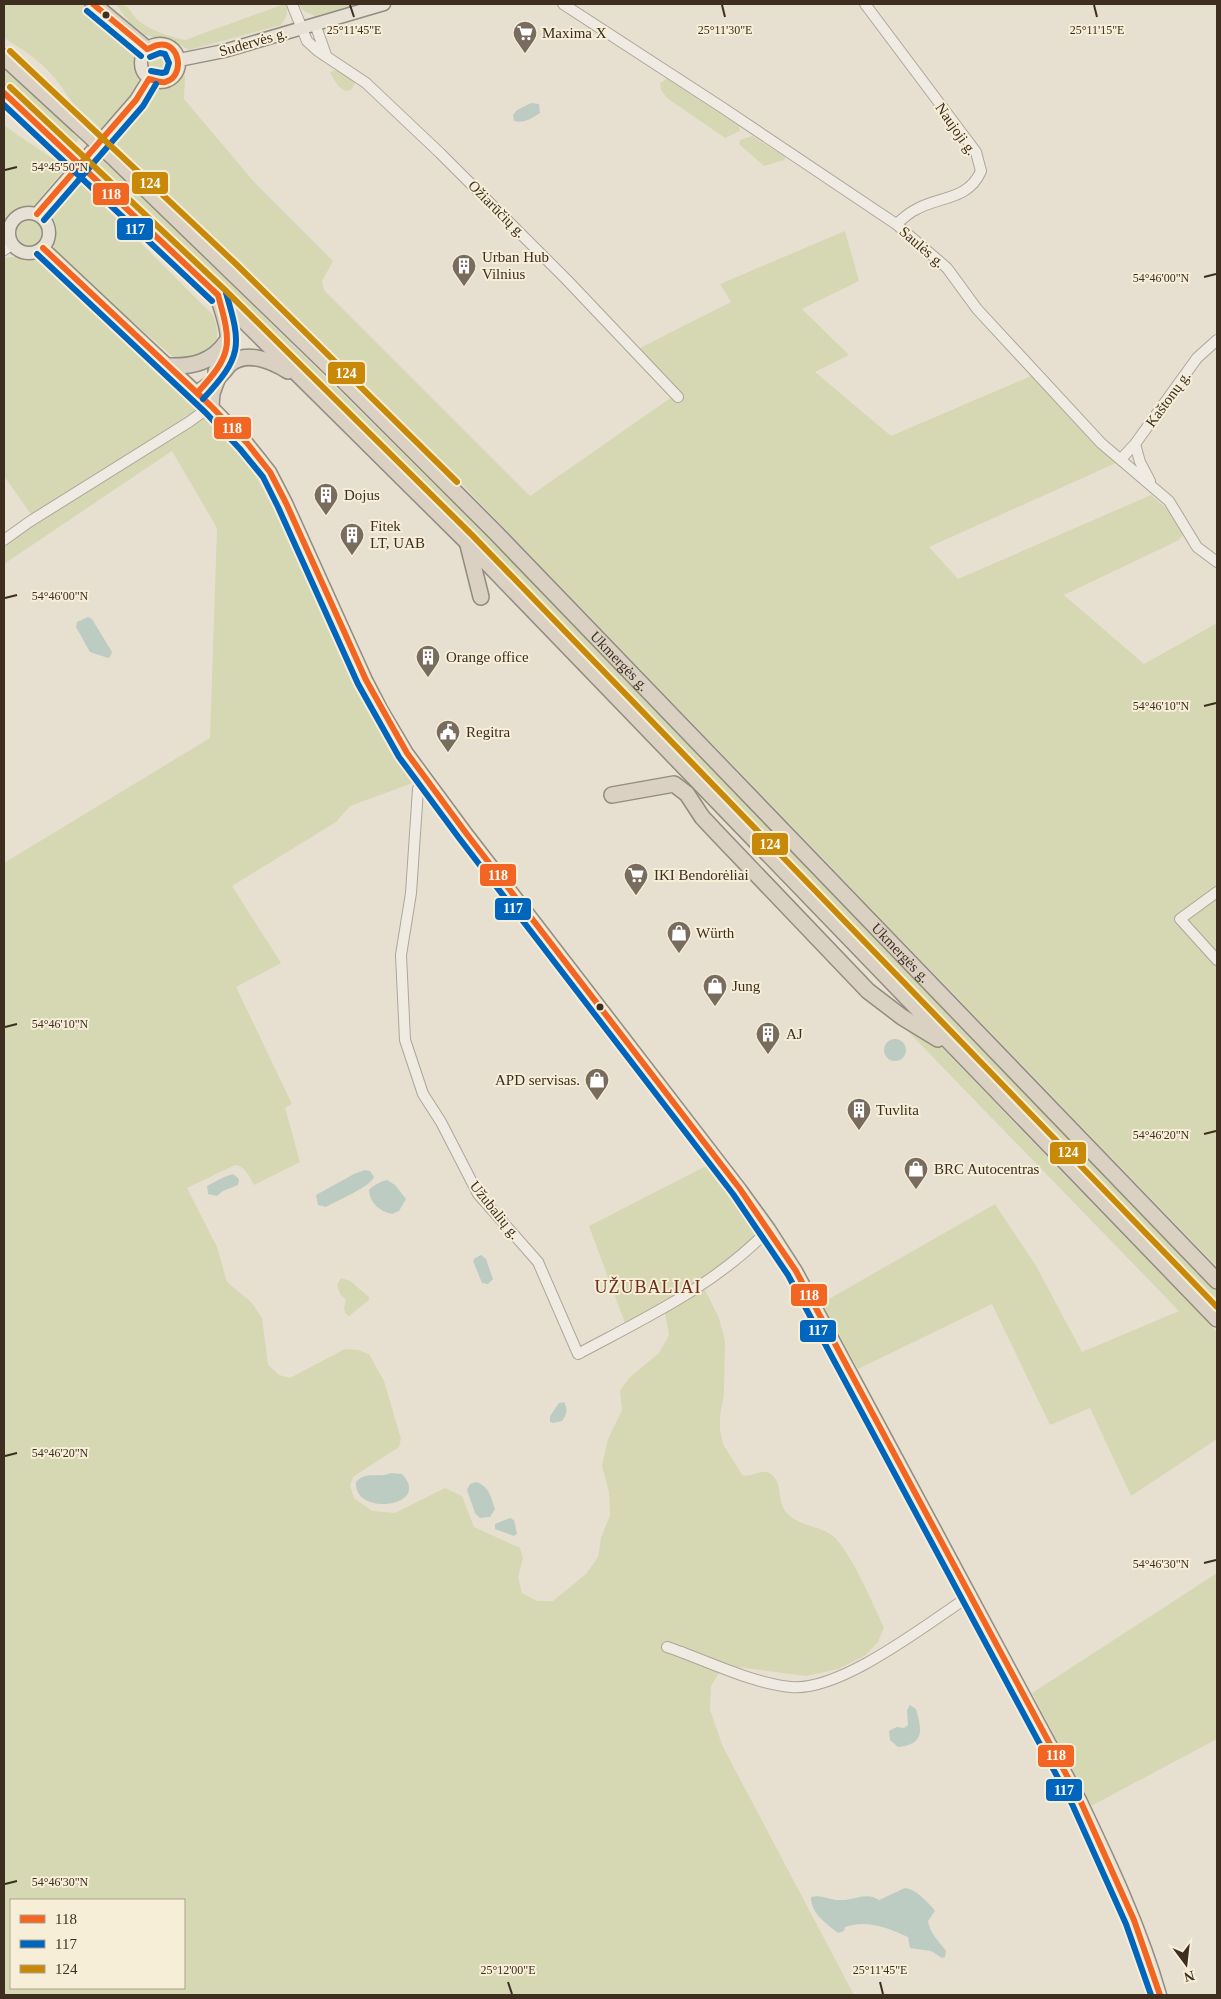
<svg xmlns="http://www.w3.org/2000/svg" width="1221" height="1999" font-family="Georgia,serif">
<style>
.green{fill:#d6d7b3;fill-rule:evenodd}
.water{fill:#bcccc2}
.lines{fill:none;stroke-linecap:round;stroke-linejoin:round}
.minor-casing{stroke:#ada599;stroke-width:12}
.major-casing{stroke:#928b80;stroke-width:15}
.highway-casing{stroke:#928b80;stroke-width:18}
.minor{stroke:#efebe3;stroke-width:10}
.major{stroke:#e6e1d4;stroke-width:12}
.highway{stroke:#dad1c2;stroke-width:15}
.highway-bridge-casing{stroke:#928b80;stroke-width:18;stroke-linecap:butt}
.highway-bridge{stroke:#dad1c2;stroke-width:15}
.bus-1-casing{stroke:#f7eed8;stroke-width:10}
.bus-2-casing{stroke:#f7eed8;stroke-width:10}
.bus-3-casing{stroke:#f7eed8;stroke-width:10}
.bus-1{stroke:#f26522;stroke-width:6}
.bus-2{stroke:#0065bd;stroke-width:6}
.bus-3{stroke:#c88808;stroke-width:6}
.ticks{fill:none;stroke:#3d2e20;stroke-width:2}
.bus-dot{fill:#3d2e20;stroke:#f7eed8;stroke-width:2}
.labels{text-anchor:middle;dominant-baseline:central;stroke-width:4;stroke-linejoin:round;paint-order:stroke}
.poi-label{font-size:15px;fill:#3d2e20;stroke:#f7eed8;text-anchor:start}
.street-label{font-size:15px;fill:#3d2e20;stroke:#f7eed8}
.quarter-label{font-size:18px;letter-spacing:1px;fill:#6b2e1e;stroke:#f7eed8}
.ticks-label{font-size:12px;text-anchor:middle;fill:#3d2e20;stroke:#f7eed8;stroke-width:4;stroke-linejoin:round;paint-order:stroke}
.line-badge{stroke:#f7eed8;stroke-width:2}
.badge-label{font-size:14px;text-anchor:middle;font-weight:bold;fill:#fff}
</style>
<rect width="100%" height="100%" fill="#e7e0d1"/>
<path class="green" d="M4,4H85L108,21L129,43L133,49L137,62L138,82L136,88L132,96L103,132L87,116L84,118C75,109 69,97 61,86C46,65 26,51 4,38Z
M116,4C132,4 129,14 140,22C152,31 171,37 185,40L284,4H286C288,12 287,18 281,25L189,50L179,44L145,35L130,23Z
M298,4H360L315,16L304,11Z
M147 63a14 14 0 1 1 28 0a14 14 0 1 1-28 0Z
M4,68L73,130L72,132L79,139L73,146L65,139L63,141L4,84Z
M338,70L354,80L355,83L351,90L346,91L339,87L330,73L332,71Z
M185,74L184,99L255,183L333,261L322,281L324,290L530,496L679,392L638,349L731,302L720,284L845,231L859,281L802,309L849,355L815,372L891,436L1031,376L1116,463L929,547L958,579L1151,495L1166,508L1183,535L1179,540L1064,595L1144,664L1217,623V1267L456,478L252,277L123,155L125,152L110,138L152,93L171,85Z
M667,79L739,126L740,131L725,138L667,98L661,90L660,83Z
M4,125C24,141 45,151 65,169L33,206L18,211L11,217L4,234Z
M752,136L786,157L784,160L764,166L739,144L740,140Z
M95,154L111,168L112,167L572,620L1217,1291V1310L563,630L364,428L102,177L104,175L89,161Z
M76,179L213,315C219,330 219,339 211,353L182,360L172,356L59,258L54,250V229L50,213L52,205Z
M17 233a13 13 0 1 1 26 0a13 13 0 1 1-26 0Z
M14,257L35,260L58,275L159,366L210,418L246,460L268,496L355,689L383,737L418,781L350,806L336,822L232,886L281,963L236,987L292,1104L285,1108L300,1162L254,1185C249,1176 246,1167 235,1165L187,1188L217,1247L227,1282L251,1302L262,1318L268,1365L279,1375L290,1378L345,1349L358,1350L369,1354L384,1381L401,1439L399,1447L353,1477L350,1486L354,1498L372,1511L395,1513L445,1488L462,1496L474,1527L520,1548L523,1558L518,1577L522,1593L537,1601H553L586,1574L598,1557L601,1538L610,1515L609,1492L602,1466L608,1439L622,1410L620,1391L629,1378L659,1353L669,1335L665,1313L662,1305L625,1323L589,1226L710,1164L766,1238L705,1290L719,1318L725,1341L724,1394L720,1416V1430L723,1444L742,1475C752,1478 763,1467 771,1474C783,1483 777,1502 786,1512C798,1526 816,1525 830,1534C848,1544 874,1607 884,1627L878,1642L866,1655L838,1669L806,1676L731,1666L719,1673L711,1686L710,1710L723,1747L854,1995H4V863L210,738L217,528L172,451L4,564V536L32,516L4,476V258ZM11,1900H184V1988H11Z
M895,1018L926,1033L941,1047L1217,1332V1439L1131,1496L1090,1408L1050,1425L992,1304L858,1369L822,1303L995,1204L1035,1264L1082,1352L1179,1311Z
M341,1278L350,1281L369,1297V1300L349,1316L345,1313L344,1308L346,1300L340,1294L337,1285Z
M1217,1573V1739L1091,1806L1032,1693Z"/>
<path class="water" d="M531,103L539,104L540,113C532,118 524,124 514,121L513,115L517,110Z
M88,617L92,619L112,652L110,657L108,658L90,652L76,627L77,622Z
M884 1050a11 11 0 1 1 22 0a11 11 0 1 1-22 0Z
M365,1170L370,1171L374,1177C370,1187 338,1200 326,1207L318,1205L316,1195L354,1174Z
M233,1174L239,1179L238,1185L223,1191L217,1196L208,1194L207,1186L224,1177Z
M387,1180L395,1185L406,1199L399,1211L392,1214C380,1211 370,1204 369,1190C374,1185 379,1182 387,1180Z
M481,1255L486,1259L493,1279L488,1284L482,1283L473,1261L475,1258Z
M564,1402C568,1409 567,1414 562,1421L553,1423L550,1422V1416L559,1403Z
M391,1473L402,1474C433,1507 353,1517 356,1482C366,1470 378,1479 391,1473Z
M476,1482C489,1486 491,1497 495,1509L490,1517L480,1518L475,1513L467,1490L470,1484Z
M510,1518L514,1520L517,1534L514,1536L495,1529V1524Z
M910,1705L916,1709C922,1730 925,1744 898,1747L890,1740L889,1731L897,1727L904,1728L908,1725L907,1710Z
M905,1888C917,1890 925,1900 933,1908L935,1911L928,1921C930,1934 939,1941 946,1951L945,1957L942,1958L931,1951L910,1948L908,1937C888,1928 867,1919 845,1927L844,1931L838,1933C828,1925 810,1913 811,1897C821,1894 830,1900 839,1900C854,1901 866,1891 879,1900Z"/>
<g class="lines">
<defs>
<path id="minor" d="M292,4L307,41L318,51L366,83L440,153L566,279L678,397
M563,4L723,108L896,224L947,268L977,309L1101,443L1169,501L1197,547L1217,562
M865,4L976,152L981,171C968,201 938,196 915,210C908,213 902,220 896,224
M315,24L326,55
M4,250L13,244
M1135,444L1140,462L1150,481
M1121,459L1135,444L1197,358L1217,340
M4,540L29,522L189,422L211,406
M427,782L418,789L411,893L401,955L405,1040L423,1094L441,1122L478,1194L538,1262L578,1354C645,1318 716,1285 769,1229
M1217,892L1180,919L1217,960
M667,1647C706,1660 750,1683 791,1687C841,1692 928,1623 971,1595"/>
<path id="major" d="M141 63a19 19 0 1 1 38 0a19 19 0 1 1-38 0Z
M179,60L224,51L384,4
M9 233a20 20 0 1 1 40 0a20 20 0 1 1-40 0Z
M37,214L136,100L149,79
M43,248L211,406L247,443L259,458L270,472L286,503L366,680L381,709L407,753L466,833L740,1189L769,1229L796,1271L1080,1800C1110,1863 1141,1928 1160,1995"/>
<g id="highway">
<path d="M93,4L147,49"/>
<path d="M4,57L78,125"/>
<path d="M4,93L59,146"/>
<path id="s1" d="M117,161L343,380L495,532L1217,1281"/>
<path d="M98,182L218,295L466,541L1217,1319"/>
<path d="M168,366C193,367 213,362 227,341"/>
<path d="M216,371C237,343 227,326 218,296"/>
<path d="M197,393C205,388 213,383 219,376C223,373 226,368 230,364C247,350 272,361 288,371"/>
<path d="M211,406L212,393L218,377"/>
<path d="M468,545L481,597"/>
<path d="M612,795L674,784L687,794L702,817L717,833L868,991L902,1017L938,1039"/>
</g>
</defs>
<use href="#minor" class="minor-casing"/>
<use href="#major" class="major-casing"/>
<use href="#highway" class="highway-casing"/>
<use href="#minor" class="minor"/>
<use href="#major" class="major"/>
<use href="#highway" class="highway"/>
<defs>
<path id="highway-bridge" d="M78,125L117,161
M59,146L98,182"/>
</defs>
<use href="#highway-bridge" class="highway-bridge-casing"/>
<use href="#highway-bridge" class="highway-bridge"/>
<defs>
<path id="bus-1" d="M93,4L147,49
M147,49C151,48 155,45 158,45C180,40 186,77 165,82C160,83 154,80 149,79
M4,93L218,295
M37,214L136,100L149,79
M43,248L211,406L247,443L270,472L286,503L366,680L407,753L466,833L740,1189L796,1271L1080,1800L1134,1920L1160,1995
M197,393C233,354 232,345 218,295"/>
<path id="bus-2" d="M87,11L141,56
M150,57L160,53L165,54L169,63L166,72L162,73L151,71
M4,105L212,301
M44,220L143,106L156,84
M37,254L205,412L240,449L263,477L278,507L358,684L399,757L459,838L733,1194L788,1275L1072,1804L1126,1924L1151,1995
M203,399C242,357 242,346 226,293"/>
<path id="bus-3" d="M10,51L236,264L457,482
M10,87L224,289L472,535L1217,1307"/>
</defs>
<use href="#bus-1" class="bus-1-casing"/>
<use href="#bus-2" class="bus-2-casing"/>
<use href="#bus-3" class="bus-3-casing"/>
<use href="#bus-1" class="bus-1"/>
<use href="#bus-2" class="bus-2"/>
<use href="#bus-3" class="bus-3"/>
</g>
<path class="ticks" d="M350,5L354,17M722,5L725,17M1094,5L1097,17M5,170L17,167M1204,277L1216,274M5,598L17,595M1204,706L1216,703M5,1027L17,1024M1204,1134L1216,1131M5,1456L17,1453M1204,1563L1216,1560M5,1884L17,1881M508,1982L512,1994M880,1982L883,1994"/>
<defs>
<symbol id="supermarket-pin" viewBox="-11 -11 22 30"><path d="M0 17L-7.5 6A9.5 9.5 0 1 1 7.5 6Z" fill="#786c5e" stroke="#f7eed8"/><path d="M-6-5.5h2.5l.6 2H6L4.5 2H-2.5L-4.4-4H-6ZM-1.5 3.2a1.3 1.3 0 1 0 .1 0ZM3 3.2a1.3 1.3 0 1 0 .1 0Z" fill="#fff"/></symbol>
<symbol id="building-pin" viewBox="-11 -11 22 30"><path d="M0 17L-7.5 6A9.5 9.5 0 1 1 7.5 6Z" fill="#786c5e" stroke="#f7eed8"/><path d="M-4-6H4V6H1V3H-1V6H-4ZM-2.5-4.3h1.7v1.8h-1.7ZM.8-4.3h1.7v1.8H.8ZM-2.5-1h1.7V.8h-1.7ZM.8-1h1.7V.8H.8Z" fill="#fff"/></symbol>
<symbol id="civic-pin" viewBox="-11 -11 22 30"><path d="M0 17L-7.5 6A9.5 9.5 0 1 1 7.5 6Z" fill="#786c5e" stroke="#f7eed8"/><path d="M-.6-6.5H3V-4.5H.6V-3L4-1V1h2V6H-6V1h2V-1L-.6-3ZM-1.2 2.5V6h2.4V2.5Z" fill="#fff"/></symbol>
<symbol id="shop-pin" viewBox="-11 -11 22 30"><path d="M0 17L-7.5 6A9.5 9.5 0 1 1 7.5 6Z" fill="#786c5e" stroke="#f7eed8"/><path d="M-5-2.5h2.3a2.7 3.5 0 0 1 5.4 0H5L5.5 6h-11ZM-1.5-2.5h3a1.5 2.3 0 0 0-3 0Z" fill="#fff"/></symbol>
</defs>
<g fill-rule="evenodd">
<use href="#supermarket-pin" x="511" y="19" width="28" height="38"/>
<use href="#building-pin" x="450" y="252" width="28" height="38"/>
<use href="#building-pin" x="312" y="481" width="28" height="38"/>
<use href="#building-pin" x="338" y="521" width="28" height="38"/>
<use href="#building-pin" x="414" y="643" width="28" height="38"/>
<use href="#civic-pin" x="434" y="718" width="28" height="38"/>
<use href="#supermarket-pin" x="622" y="861" width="28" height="38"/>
<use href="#shop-pin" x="665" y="919" width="28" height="38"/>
<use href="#shop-pin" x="701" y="972" width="28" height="38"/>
<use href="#building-pin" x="754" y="1020" width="28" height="38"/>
<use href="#shop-pin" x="583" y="1066" width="28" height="38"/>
<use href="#building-pin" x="845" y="1096" width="28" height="38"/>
<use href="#shop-pin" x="902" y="1155" width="28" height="38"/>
</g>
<g class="bus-dot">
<circle cx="106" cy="15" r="4.5"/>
<circle cx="600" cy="1007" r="4.5"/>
</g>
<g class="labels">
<g class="poi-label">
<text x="542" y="33">Maxima X</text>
<text x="482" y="257">Urban Hub<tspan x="482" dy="17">Vilnius</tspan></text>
<text x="344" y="495">Dojus</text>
<text x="370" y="526">Fitek<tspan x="370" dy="17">LT, UAB</tspan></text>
<text x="446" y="657">Orange office</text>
<text x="466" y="732">Regitra</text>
<text x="654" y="875">IKI Bendorėliai</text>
<text x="696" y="933">Würth</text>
<text x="732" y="986">Jung</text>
<text x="786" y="1034">AJ</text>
<text x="580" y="1080" text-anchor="end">APD servisas.</text>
<text x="876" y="1110">Tuvlita</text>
<text x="934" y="1169">BRC Autocentras</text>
</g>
<g class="street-label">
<text transform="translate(253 42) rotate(-16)">Sudervės g.</text>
<text transform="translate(956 129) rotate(55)">Naujoji g.</text>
<text transform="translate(497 209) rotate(45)">Ožiarūčių g.</text>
<text transform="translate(922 247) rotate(41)">Saulės g.</text>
<text transform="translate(1168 399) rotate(-54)">Kaštonų g.</text>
<text stroke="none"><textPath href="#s1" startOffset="709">Ukmergės g.</textPath></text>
<text stroke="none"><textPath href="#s1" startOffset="1114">Ukmergės g.</textPath></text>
<text transform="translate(495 1210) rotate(51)">Užubalių g.</text>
</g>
<g class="quarter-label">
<text x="648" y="1287">UŽUBALIAI</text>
</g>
</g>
<g class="ticks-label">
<text x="354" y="34">25°11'45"E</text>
<text x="725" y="34">25°11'30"E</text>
<text x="1097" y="34">25°11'15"E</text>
<text x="60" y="171">54°45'50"N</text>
<text x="1161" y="282">54°46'00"N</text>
<text x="60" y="600">54°46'00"N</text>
<text x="1161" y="710">54°46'10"N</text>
<text x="60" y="1028">54°46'10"N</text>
<text x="1161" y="1139">54°46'20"N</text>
<text x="60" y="1457">54°46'20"N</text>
<text x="1161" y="1568">54°46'30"N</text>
<text x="60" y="1886">54°46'30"N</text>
<text x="508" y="1974">25°12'00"E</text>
<text x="880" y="1974">25°11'45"E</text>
</g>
<g class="line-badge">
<rect x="131" y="171" width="38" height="24" rx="5" fill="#c88808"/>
<rect x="92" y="182" width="38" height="24" rx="5" fill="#f26522"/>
<rect x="116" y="217" width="38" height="24" rx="5" fill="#0065bd"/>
<rect x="327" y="361" width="39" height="24" rx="5" fill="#c88808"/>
<rect x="213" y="416" width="39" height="24" rx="5" fill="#f26522"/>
<rect x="751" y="832" width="38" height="24" rx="5" fill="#c88808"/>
<rect x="479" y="863" width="38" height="24" rx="5" fill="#f26522"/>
<rect x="494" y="897" width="38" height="24" rx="5" fill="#0065bd"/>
<rect x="1049" y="1141" width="38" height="24" rx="5" fill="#c88808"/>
<rect x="790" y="1283" width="38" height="24" rx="5" fill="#f26522"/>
<rect x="799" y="1319" width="38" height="24" rx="5" fill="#0065bd"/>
<rect x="1037" y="1744" width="38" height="24" rx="5" fill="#f26522"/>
<rect x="1045" y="1778" width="38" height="24" rx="5" fill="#0065bd"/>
</g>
<g class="badge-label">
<text x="150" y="188">124</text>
<text x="111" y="199">118</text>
<text x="135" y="234">117</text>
<text x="346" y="378">124</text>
<text x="232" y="433">118</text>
<text x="770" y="849">124</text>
<text x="498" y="880">118</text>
<text x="513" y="913">117</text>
<text x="1068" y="1157">124</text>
<text x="809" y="1300">118</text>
<text x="818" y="1335">117</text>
<text x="1056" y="1760">118</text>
<text x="1064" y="1795">117</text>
</g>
<rect width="1221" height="1999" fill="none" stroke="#3d2e20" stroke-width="10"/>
<rect x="10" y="1899" width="175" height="90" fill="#f7eed8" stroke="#ada18e"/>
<rect x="20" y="1915" width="25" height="8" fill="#f26522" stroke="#ada18e"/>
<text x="55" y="1924" font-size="15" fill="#3d2e20">118</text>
<rect x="20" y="1940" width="25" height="8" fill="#0065bd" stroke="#ada18e"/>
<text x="55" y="1949" font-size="15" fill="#3d2e20">117</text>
<rect x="20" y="1965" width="25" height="8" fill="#c88808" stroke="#ada18e"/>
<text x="55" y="1974" font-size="15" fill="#3d2e20">124</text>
<g transform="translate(1186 1964) rotate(165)" stroke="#f7eed8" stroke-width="4" paint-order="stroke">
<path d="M0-4L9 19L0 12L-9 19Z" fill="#3d2e20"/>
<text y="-8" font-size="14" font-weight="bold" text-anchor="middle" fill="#3d2e20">N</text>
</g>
</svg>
